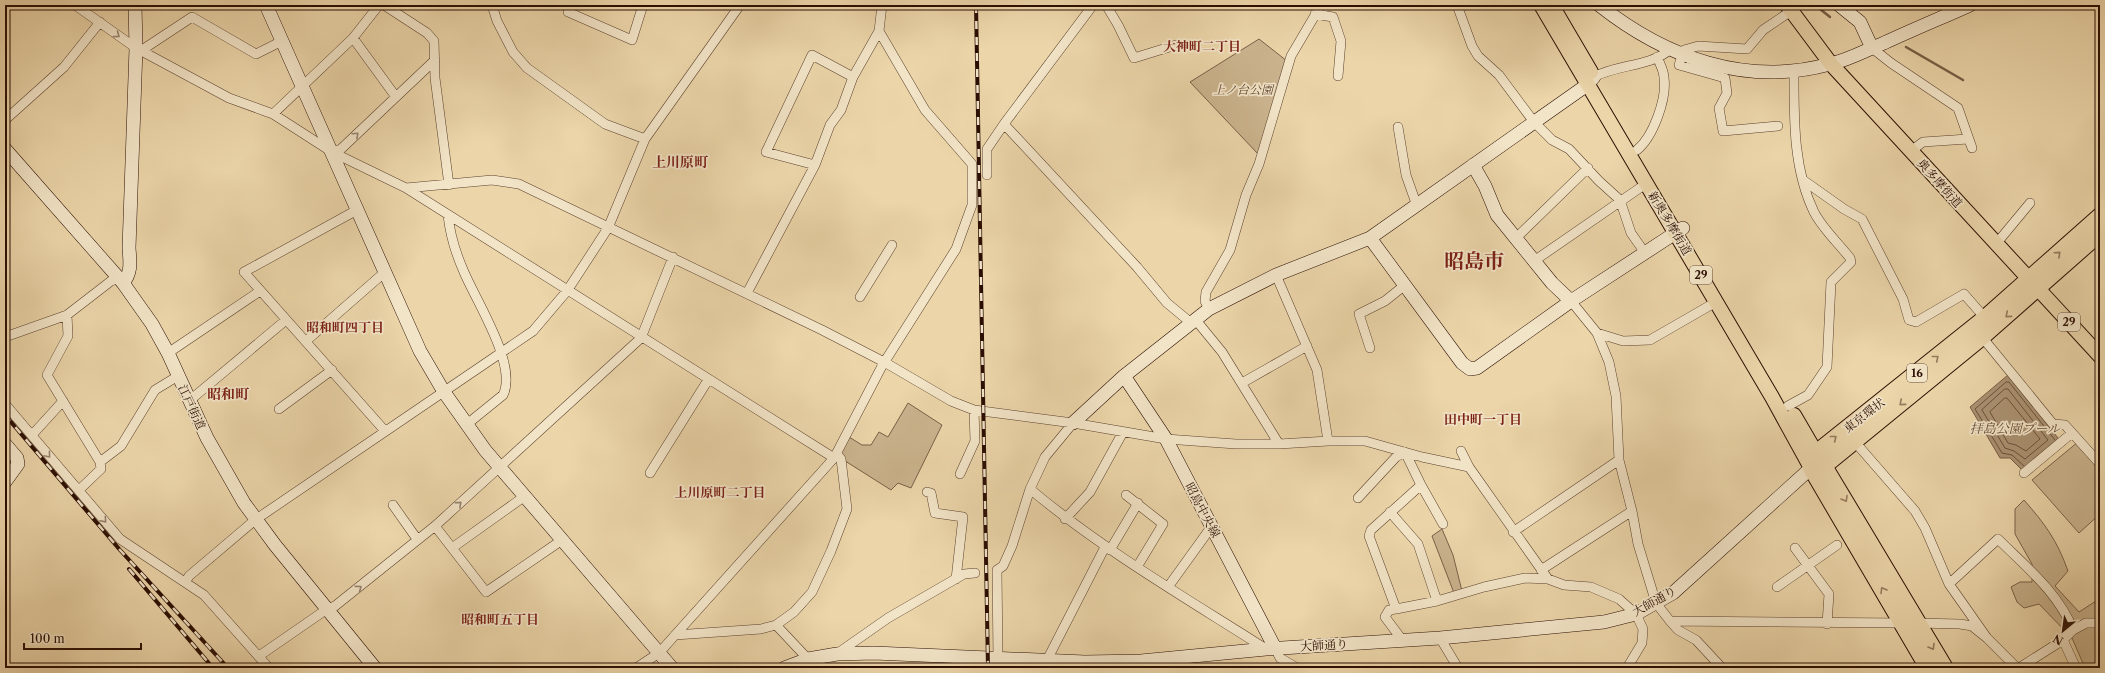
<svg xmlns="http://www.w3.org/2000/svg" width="2105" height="673" font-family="'Libre Caslon Text','Noto Serif JP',serif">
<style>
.green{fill:#cab38d;stroke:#7a6048}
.water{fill:#aa9171;stroke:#775d45}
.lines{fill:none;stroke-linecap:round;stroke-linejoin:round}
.shore{stroke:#6a503a;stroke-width:1}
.stream{stroke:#775d45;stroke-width:2.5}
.street-casing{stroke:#5b402c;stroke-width:10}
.secondary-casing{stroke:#2b0e03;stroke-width:14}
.primary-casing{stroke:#2b0e03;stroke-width:16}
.highway-casing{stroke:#2b0e03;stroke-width:18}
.street{stroke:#f2e4c7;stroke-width:9}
.secondary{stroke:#f2e4c7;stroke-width:13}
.primary{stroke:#ebd5a9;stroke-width:14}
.highway{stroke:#ebd5a9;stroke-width:16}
.rail-casing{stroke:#2b0e03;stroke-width:4}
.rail{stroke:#f2e4c7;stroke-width:2.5;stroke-dasharray:8;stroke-linecap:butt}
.oneway{stroke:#98846f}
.oneway2{stroke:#957b5e}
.labels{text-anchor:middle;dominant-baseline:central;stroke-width:3.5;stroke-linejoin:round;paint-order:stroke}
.shield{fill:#f2e4c7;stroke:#674e3e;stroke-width:1}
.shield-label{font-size:11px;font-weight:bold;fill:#2b0e03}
.park-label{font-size:12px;font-style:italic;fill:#634833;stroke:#f2e4c7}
.street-label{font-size:12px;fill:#2b0e03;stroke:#f2e4c7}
.neighbourhood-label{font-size:13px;font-weight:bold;fill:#7a1f14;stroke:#f2e4c7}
.water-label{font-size:13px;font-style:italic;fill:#644934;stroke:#f2e4c7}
.quarter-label{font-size:14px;font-weight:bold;fill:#7a1f14;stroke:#f2e4c7}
.town-label{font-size:20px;font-weight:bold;fill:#7a1f14;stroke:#f2e4c7}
</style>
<rect width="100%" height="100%" fill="#ebd5a9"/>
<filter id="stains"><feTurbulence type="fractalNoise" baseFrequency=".005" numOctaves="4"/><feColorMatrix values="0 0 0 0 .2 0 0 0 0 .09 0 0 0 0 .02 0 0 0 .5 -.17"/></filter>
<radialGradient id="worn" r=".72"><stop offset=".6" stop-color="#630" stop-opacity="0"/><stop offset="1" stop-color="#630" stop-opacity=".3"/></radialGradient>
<path class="green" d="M1259,39L1287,61L1258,154L1190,82Z
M908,403L942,425L911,488L898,483L891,490L842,459L840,451L849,437L862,445H871L879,432L888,437Z
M2078,442L2100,467V514L2079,533L2032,480Z
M2024,500C2045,524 2057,540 2068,571L2055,586L2079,612L2096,601L2100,603V668H2085L2072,638L2039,604L2024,608L2017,602L2011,587L2020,582H2032V564L2015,534V509Z
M1442,529L1453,555L1462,591L1454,593L1432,536Z"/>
<path class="water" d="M2008,375L2062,443L2024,472L2010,458H2000L1970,407Z"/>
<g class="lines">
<path class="shore" d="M2005,389H2008L2048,440L2025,459L2014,451L2005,448L1982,410Z
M2005,398H2007L2040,439L2026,451L2016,445L2008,443L1990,412Z
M2024,466L2012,455L2002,453L1975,409L2006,382H2009L2055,440"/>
<path class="stream" d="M1815,5L1830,17
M1906,47L1963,80"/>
<defs>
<path id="street" d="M75,5L136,48L229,98L273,114L332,152L406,188L834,458
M384,5L427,33L434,41L435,78L449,185
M492,5L497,21L513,52L527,68L605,124L645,139
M1093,5L1004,124L1137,267L1167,303L1190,322
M1106,5L1118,25L1134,58L1176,45
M1457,5L1472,46L1478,56L1499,75L1534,122L1552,140L1569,149L1599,181L1620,200L1631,233L1645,253
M568,12L632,40L643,5
M1315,14L1333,17L1341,41L1338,76
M353,38L396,97
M1872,48L1891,63L1958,108L1972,148
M142,50L192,17L256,54L282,41
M1594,77C1615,65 1652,66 1669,50
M273,114L353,38L379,5
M5,120L64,67L100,22
M1778,126L1723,131L1719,108L1727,93L1725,78L1679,65L1684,50L1698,46L1747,49L1763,30L1791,11
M1398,127L1406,175L1417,206
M1637,150C1653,137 1667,99 1664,78C1664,71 1660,64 1657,57
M1911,151L1923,142L1968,139
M332,152L341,149L435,60
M815,165L766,152L812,55L853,77
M987,175V149L1004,124
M1803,180L1844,209L1862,219L1903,299L1909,320L1916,322L1964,294L1985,318
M406,188L492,180L519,184L822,330L886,363L951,401L974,410L1073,423L1166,439L1236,444H1279L1328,441H1365L1422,457L1469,467L1548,579
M357,210L244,272L385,431
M448,215C450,235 456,254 464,272C476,301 518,365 503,395L466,425
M1516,238L1588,168
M1996,244L2030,203
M1534,261L1647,183
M1276,275L1317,370L1328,441
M747,293L815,165L830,125L841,110L853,77L879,31L882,5
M860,297L892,245
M1571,301L1597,333L1609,362L1616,396L1619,460L1632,511L1638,544L1656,603L1670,621L1903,623
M1209,309L1205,301L1206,292L1230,250L1246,195L1259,164L1291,56L1321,5
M67,315L68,336L47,375L100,462
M1195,319L1222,352L1279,444
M1597,333L1623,341L1650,340L1716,302
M5,337L67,315L111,281L118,278
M1982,337L2053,424L2065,425L2100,464
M306,341L385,272
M1370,348L1359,314L1385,301L1405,285
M168,353L260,291
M1242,383L1307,346
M189,401L286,320
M5,404L120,539L204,595L269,668
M1788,406L1808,395L1827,367L1831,282L1851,262L1850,258C1839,244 1822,228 1814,212C1793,169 1794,118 1794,71
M279,409L332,370
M32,435L63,401
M1855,442L1915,511L1925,528L1949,584L1987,638L2017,668
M1461,451L1469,467
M650,473L708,380
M2024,473L2072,433
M960,474L975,441L974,410
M1421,485L1443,524
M1030,489C1103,550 1186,598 1266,649
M79,490L101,469L100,462L121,446L155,390L178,376
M927,492L931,493L935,513L963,517L956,579
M1126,495L1163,524L1137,567
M1358,498L1396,457L1405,452
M393,505L417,539
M1390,512L1418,544L1437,601
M1065,519L1090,492L1123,432
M435,526L486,592L562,540
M1513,532L1619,460
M452,548L525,496
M1795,548L1829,594L1827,624
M1110,550L1138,503
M1541,570L1632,511
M186,581L189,576L255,520L533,331L567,291L608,228L645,139L740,5
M1949,584L1998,539C2025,566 2059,593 2073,630
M1168,587L1212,526
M1777,587L1837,545
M1396,609L1437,601L1484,587L1525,578L1548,579L1564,585L1591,587L1619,599L1636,614L1643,629L1642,643L1627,668
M1670,621L1678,630L1696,640L1722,668
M1916,623L1960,624L1972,626L1987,638
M776,625L808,659
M675,635L761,629L776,625L794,612L812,592L831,551L847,509L841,459L837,454
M1440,638L1458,668
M2063,640L2076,668
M1403,641L1385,617L1389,610L1396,609L1369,536L1371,530L1421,485L1405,452
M1275,648L1280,658L1297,668
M838,653L888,618L964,574L975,573
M259,656L327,609L335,606L435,526L641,338L673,257
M998,659L997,570L1003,566L1012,546L1030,489L1045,457L1073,423
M1047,660L1105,547
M636,668L659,653L834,458L882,366L956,249L972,205V164L925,110L879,31
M2019,668L2063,640L2073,630L2086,623H2100"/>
<path id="secondary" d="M266,5L420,351L444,392L485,450L672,668
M1599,5C1666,58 1746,87 1830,64C1849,60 1866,50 1884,43C1912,30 1941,18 1970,5
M1839,5L1860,22L1872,48
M5,149L123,283L152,324L168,353L207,438L244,503L275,545L375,668
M1473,165L1485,186L1497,215L1552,283L1571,301
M1370,238L1462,363L1470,369L1477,368L1571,301L1683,228
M123,283C132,272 130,262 129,248L136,48L135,5
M1124,376L1166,439L1275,648
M1073,423L1124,376L1209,309L1276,275L1370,238L1587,85L1594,77
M5,444L17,458L18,464L5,482
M784,668L808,659L837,654L874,653L1085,662L1141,661L1266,649L1440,638L1604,622L1636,614L1673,593L1811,468"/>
<path id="primary" d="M1541,5L1772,397L1811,468
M1787,5L1831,64L2100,356
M1554,9L1591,72
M1794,415L1822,463"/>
<path id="highway" d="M1824,466L1982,337L2100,233
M1824,466L1945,668
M1928,668L1811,468L1816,453L1985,318L2100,216"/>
</defs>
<use href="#street" class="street-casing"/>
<use href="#secondary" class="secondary-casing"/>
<use href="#primary" class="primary-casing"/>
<use href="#highway" class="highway-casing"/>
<use href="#street" class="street"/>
<use href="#secondary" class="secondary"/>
<use href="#primary" class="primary"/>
<use href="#highway" class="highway"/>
<defs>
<path id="rail" d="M976,5L988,668
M5,415L120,550L228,668
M129,569L213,668"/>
</defs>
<use href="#rail" class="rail-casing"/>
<use href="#rail" class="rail"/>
</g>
<defs><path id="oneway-chevron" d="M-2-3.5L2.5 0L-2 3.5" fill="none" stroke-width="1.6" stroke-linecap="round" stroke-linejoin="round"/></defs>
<g class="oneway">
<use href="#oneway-chevron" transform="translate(117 35) rotate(36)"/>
<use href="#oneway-chevron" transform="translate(356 135) rotate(-43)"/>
<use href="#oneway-chevron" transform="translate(48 455) rotate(50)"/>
<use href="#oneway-chevron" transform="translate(459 504) rotate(-42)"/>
<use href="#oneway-chevron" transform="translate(104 520) rotate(49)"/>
<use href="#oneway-chevron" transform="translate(359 588) rotate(-37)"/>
</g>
<g class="oneway2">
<use href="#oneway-chevron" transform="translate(2058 254) rotate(-42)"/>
<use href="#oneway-chevron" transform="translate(2008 315) rotate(140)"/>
<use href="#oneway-chevron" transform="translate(1936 358) rotate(-39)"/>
<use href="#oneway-chevron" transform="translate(1902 403) rotate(140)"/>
<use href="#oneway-chevron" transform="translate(1834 438) rotate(-38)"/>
<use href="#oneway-chevron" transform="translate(1845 499) rotate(60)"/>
<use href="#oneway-chevron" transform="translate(1883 590) rotate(-121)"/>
<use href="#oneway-chevron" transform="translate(1932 647) rotate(59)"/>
</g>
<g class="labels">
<g class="shield">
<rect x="1690" y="266" width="22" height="18" rx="3"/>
<rect x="2058" y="313" width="22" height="18" rx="3"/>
<rect x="1907" y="364" width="20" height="18" rx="3"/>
</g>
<g class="shield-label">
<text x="1701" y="275">29</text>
<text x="2069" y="322">29</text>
<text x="1917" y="373">16</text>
</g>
<g class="park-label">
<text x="1243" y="89">上ノ台公園</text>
</g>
<g class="street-label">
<text transform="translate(1940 183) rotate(48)">奥多摩街道</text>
<text transform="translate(1670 223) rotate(59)">新奥多摩街道</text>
<text transform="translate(192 407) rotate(65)">江戸街道</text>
<text transform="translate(1864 415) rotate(-38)">東京環状</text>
<text transform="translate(1203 510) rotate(62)">昭島中央線</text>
<text transform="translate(1654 601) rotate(-29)">大師通り</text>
<text transform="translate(1324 645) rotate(-3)">大師通り</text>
</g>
<g class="neighbourhood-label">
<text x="1202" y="46">大神町二丁目</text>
<text x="345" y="327">昭和町四丁目</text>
<text x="1483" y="419">田中町一丁目</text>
<text x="720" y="492">上川原町二丁目</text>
<text x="500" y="619">昭和町五丁目</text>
</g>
<g class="water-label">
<text x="2015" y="428">拝島公園プール</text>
</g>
<g class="quarter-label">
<text x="680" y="162">上川原町</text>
<text x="228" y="394">昭和町</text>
</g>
<g class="town-label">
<text x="1474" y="261">昭島市</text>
</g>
</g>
<rect width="2105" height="673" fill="none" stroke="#ebd5a9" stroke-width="20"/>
<rect x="6" y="6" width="2093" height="661" fill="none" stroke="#2b0e03" stroke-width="2"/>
<rect x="10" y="10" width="2085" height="653" fill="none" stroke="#2b0e03"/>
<g transform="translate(2063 631) rotate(209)" stroke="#f2e4c7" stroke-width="3" paint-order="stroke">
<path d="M0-3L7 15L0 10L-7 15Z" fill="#2b0e03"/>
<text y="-6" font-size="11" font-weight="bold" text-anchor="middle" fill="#2b0e03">N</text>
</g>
<path d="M24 643v6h117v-6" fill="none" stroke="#2b0e03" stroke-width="2"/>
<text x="30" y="643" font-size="12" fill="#2b0e03" stroke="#f2e4c7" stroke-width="3" paint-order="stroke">100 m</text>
<rect width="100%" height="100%" filter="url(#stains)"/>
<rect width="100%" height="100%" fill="url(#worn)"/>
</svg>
